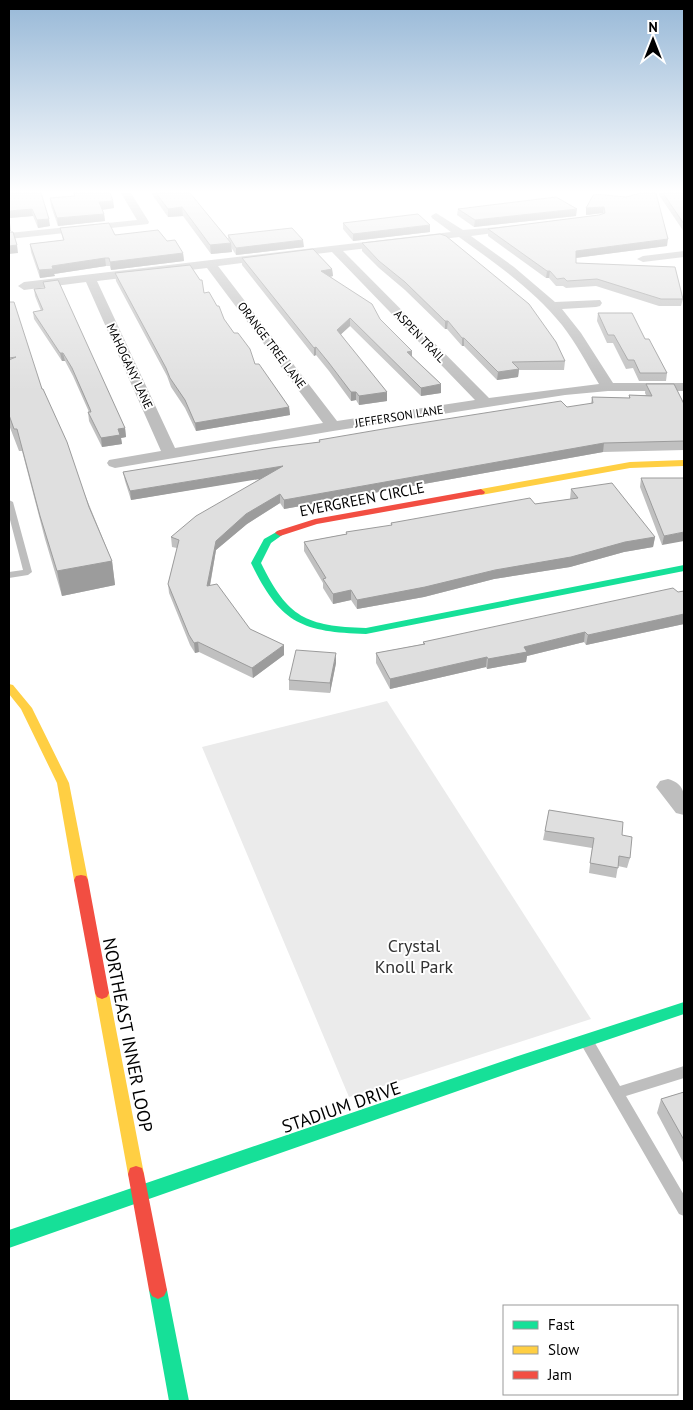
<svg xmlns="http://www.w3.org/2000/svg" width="693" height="1410" font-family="'PT Sans',sans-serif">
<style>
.green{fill:#ebebeb}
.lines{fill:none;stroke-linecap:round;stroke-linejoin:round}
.lane{fill:#bebebe;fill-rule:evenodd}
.street{fill:#bebebe;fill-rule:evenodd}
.fast{fill:#16e098;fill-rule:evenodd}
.slow{fill:#ffcf43;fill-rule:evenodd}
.jam{fill:#f24e42;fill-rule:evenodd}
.wall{fill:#c0c0c0}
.shaded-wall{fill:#9c9c9c}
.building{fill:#dfdfdf;stroke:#9c9c9c}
.labels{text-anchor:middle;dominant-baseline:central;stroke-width:4;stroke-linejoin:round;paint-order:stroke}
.far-street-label{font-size:12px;fill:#000;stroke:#fff}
.street-label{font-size:15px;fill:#000;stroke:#fff}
.near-park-label{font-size:18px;fill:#323232;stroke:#fff}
.near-street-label{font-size:18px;fill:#000;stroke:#fff}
</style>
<rect width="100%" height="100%" fill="#fff"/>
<path class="green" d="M387,701L591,1019L349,1097L202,747Z"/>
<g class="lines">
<path class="lane" d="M9,500L13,502L32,572L28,575L9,578V572L23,570L9,516Z
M587,1036L592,1038L620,1086L684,1066V1078L626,1096L684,1195V1216L679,1214L582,1046L580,1042L582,1038Z"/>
<path class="street" d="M121,193H131L149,222L148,224L9,239V233L137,220Z
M436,213L463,230L520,225L521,227L516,230L471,236L514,267L555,302L600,300L602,303L600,306L596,307L562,309L581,333L613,383H684V391H608L565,395L333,431L115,468L109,466L107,463L109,460L161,451L86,282L24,290L18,286L24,282L451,232L432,218L431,216ZM459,237C495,263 534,290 562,325C576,343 587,364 599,384L489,398L343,251ZM332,252L475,400L337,421L218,266ZM207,268L323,423L175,448L97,281Z
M684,251V257L643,262L637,259L643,256Z
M668,779C688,785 684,798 684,815L676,813L656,787L660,781Z"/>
<path class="fast" d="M280,530L285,533L271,543L261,563C288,618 306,626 366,628L684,565V571L366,634C301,632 280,623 251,563L264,539Z
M684,1002V1014L515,1071L9,1248V1230L515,1057Z
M158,1281L164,1284L167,1290L189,1401H169L149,1290L152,1284Z"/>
<path class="slow" d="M684,460V466L630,468L481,495L477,492L481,489L630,462Z
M9,684L13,685L32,708L69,783L88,880L86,884L81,885L76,884L74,880L57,783L21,709L9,694Z
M102,987L107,989L109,993L144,1174L142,1180L136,1182L130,1180L128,1174L95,993L97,989Z"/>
<path class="jam" d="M481,489L485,492L484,494L317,524L280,536L275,533L277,531L315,519Z
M81,875L86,876L88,880L109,993L107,997L102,999L97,997L95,993L74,880L76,876Z
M136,1166L142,1168L144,1174L167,1290L164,1296L158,1299L152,1296L149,1290L128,1174L130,1168Z"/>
</g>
<path class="wall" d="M41,193L50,226L38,228L33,216L9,218Z
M73,193H110L113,201L114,208L102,210L104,214L105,221L58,226L51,206L50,198L74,196Z
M151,193H190L228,239V235L304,247L236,255L231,247L232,252L211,254L183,216L168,217Z
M659,193H684V232L659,195Z
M594,194L667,246L576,258V263L683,299L681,306H659L596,286L566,288L563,286H556L549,278H546L488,236V229L599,215L603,213L586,215Z
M458,209L576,216L474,227L457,215Z
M343,223L430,232L353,241L343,229Z
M60,228L167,241L183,253L184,261L111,270L110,266H106L54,274L55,276L40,278L31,252L30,244L63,240Z
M362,243L565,361L564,370H519L518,377L497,380L464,346H462L447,329H445L405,290L379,268L362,251Z
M242,258L332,269L333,276L331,277L380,319L412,351V356L441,384V393L421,396L350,326L341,334L387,401L359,405L356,400L351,401L329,371L316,355L314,356L242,265Z
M115,273L204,293L234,333L255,364L289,407L290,415L196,431L185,408L171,387L167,376L116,281Z
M43,282L125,428L126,437L121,438L122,444L102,447L89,421L88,412H89L73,376L65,361H62L34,319L33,312L41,311L35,296L34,289L44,288Z
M9,302L42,389L112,561L115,585L62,596L45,539L22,451H19L9,425Z
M598,313L645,339L667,373L666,381H639L633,368L626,369L613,343H607L597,321Z
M646,384L684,404V450L603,452L284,509L280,503L247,524L216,550L210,586L250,629L284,645V655L253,678L199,652L195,653L190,645L169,593L168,584L177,548L172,547L171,537L261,478L131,500L125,481L123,472L319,442V440L591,404L592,397L629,398V395H646L645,393Z
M641,478H684L662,545L640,487Z
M571,489L655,537L653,547L624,552L570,567L494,579L424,597L357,609L351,600L333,604L323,588V583L304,551V542L346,534V532L391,526V523L535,504L570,499Z
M684,591V624L586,645L584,642L527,656L526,662L487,669L486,667L390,689L376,663V653L423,644V642Z
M336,663L330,693L289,690V680Z
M549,810L622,835L630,858L627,868L618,866L616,878L589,873L592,848L543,840Z
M684,1092V1164L657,1113L661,1099Z"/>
<path class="shaded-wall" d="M113,201L114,208L100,210L99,202Z
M182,207L183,216L168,217V209Z
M604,207L603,213L586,215V208Z
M32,209L33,216L9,218V211Z
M577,209L576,216L474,227L475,220Z
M104,214L105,221L58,226L57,218Z
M49,219L50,226L38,228L37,220Z
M9,223H10L11,231H9Z
M430,225V232L353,241V234Z
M668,239L667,246L575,258L576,251Z
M303,240L304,247L236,255V248Z
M231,243L232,252L211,254L210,245Z
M17,245L18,253L9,254V246Z
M183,253L184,261L111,270L110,262Z
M105,258L106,266L54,274L55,276L40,278L39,270L52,266Z
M332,269L333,276L321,278V271Z
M547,271H550L549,278H546Z
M350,318V326L337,338V330Z
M445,321H448L447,329H445Z
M462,338H464V346H462Z
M316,347V355L314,356V348Z
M412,351V359L407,352Z
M60,353H63L65,361H62Z
M519,369L518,377L497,380L498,372Z
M441,384V393L421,396V388Z
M351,392H356V400L351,401Z
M387,392V401L359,405V396Z
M289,407L290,415L196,431L195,423Z
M125,428L126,437L121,438L122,444L102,447L101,438L118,429Z
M604,443L603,452L284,509V500Z
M283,466L284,475L131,500L130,491Z
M280,494V503L247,524L216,550L208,596L207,586L216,541L246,514Z
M684,532V541L662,545L664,536Z
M655,537L653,547L624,552L570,567L494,579L424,597L357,609V600L625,542Z
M112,561L115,585L62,596L57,571Z
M351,590V600L333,604V594Z
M684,614V624L586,645L588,635Z
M585,632L584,642L527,656L526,662L487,669L488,659L524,647Z
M198,642L199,652L195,653L194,643Z
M284,645V655L253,678L252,668Z
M336,653V663L330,693V683Z
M487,657L486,667L390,689V679Z"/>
<path class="building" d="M9,193H41L49,219L37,220L32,209L9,211Z
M74,193H110L113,201L99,202L104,214L57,218L50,198L75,196Z
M156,193H190L231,243L210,245L182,207L168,209Z
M641,193H656L668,239L576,251V263L675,267L683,299H661L597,279L567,281L564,278L557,279L550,271H547L488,229L599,215L605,213L604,207L586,208L594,194L626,197Z
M663,193H684V224Z
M556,197L577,209L475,220L458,209Z
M418,214L430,225L353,234L343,223Z
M109,223L115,235L158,230L167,241L175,240L183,253L110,262L109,258H105L52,266L53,269L39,270L30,244L64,240L60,228Z
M292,228L303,240L236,248L228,235Z
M9,232H13L17,245L9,246Z
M440,234L446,236L529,304L556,342L565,361L512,362L519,369L498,372L464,338H462L448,321H445L405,282L379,261L362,243Z
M313,249L332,269L321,271L372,304L380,319L412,351L407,352L441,384L421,388L350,318L337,330L387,392L359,396L356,392H351L329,363L316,347L314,348L242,258Z
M190,265L200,280H202L204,293L209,292L217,306H219L224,319L234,333H238L250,349L255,364H259L289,407L195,423L185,400L170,378L166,368L115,273Z
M58,280L125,428L118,429L120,435L101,438L88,412H91L90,409L72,368L63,353H60L33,312L43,310L34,289L45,288L43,282Z
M9,302H14L42,389H43L67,442L89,507L112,561L57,571L40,516L17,429H14L9,415V360L16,357L9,358Z
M598,313H632L645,339H649L667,373H640L634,360H628L614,335H608Z
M646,384H674L684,404V441L604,443L284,500L280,494L246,514L216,541L207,586L217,584L250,629L284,645L252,668L198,642L194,643L189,635L168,584L179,540L171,537L196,516L283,466L130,491L123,472L272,448L320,442L319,440L389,428L561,401L567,407L593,403L592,397L630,398L629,395L652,396Z
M641,478H684V532L664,536Z
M612,483L655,537L625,542L571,557L495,570L425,587L357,600L351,590L333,594L323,579L326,578L304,542L347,534L346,532L392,525L391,523L530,498L535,504L578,498L571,489Z
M673,588L678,592L684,591V614L588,635L585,632L524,647L527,652L488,659L487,657L390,679L376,653L425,644L423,642Z
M296,650L336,653L330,683L289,680Z
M549,810L623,822L622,835L632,837L630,858L619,856L618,868L590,863L594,838L545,831Z
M684,1092V1140L661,1099Z"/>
<linearGradient id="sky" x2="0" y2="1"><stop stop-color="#97b8d7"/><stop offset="0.49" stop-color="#fff"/><stop offset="1" stop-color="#fff" stop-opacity="0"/></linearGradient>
<rect width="693" height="391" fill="url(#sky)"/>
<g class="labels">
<g class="far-street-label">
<text transform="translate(420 336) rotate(46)">ASPEN TRAIL</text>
<text transform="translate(272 345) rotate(53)">ORANGE TREE LANE</text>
<text transform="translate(130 366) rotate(65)">MAHOGANY LANE</text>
<text transform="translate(399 416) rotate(-9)">JEFFERSON LANE</text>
</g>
<g class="street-label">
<text transform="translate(362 499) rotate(-11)">EVERGREEN CIRCLE</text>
</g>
<g class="near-park-label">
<text x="414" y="945">Crystal<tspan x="414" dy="21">Knoll Park</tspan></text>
</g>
<g class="near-street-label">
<text transform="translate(128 1035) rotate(79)">NORTHEAST INNER LOOP</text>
<text transform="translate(341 1107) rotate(-19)">STADIUM DRIVE</text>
</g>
</g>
<rect width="693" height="1410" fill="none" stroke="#000000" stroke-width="20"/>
<rect x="503" y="1305" width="175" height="90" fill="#ffffff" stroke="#999999"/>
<rect x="513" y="1321" width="25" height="8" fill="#16e098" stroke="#999999"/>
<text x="548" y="1330" font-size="15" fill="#000000">Fast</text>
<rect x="513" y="1346" width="25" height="8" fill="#ffcf43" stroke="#999999"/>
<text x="548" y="1355" font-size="15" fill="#000000">Slow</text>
<rect x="513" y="1371" width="25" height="8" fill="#f24e42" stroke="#999999"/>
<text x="548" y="1380" font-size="15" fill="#000000">Jam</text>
<g transform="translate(653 40)" stroke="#ffffff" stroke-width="4" paint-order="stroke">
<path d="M0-4L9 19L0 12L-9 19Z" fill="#000000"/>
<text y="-8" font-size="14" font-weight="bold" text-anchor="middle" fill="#000000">N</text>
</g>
</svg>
